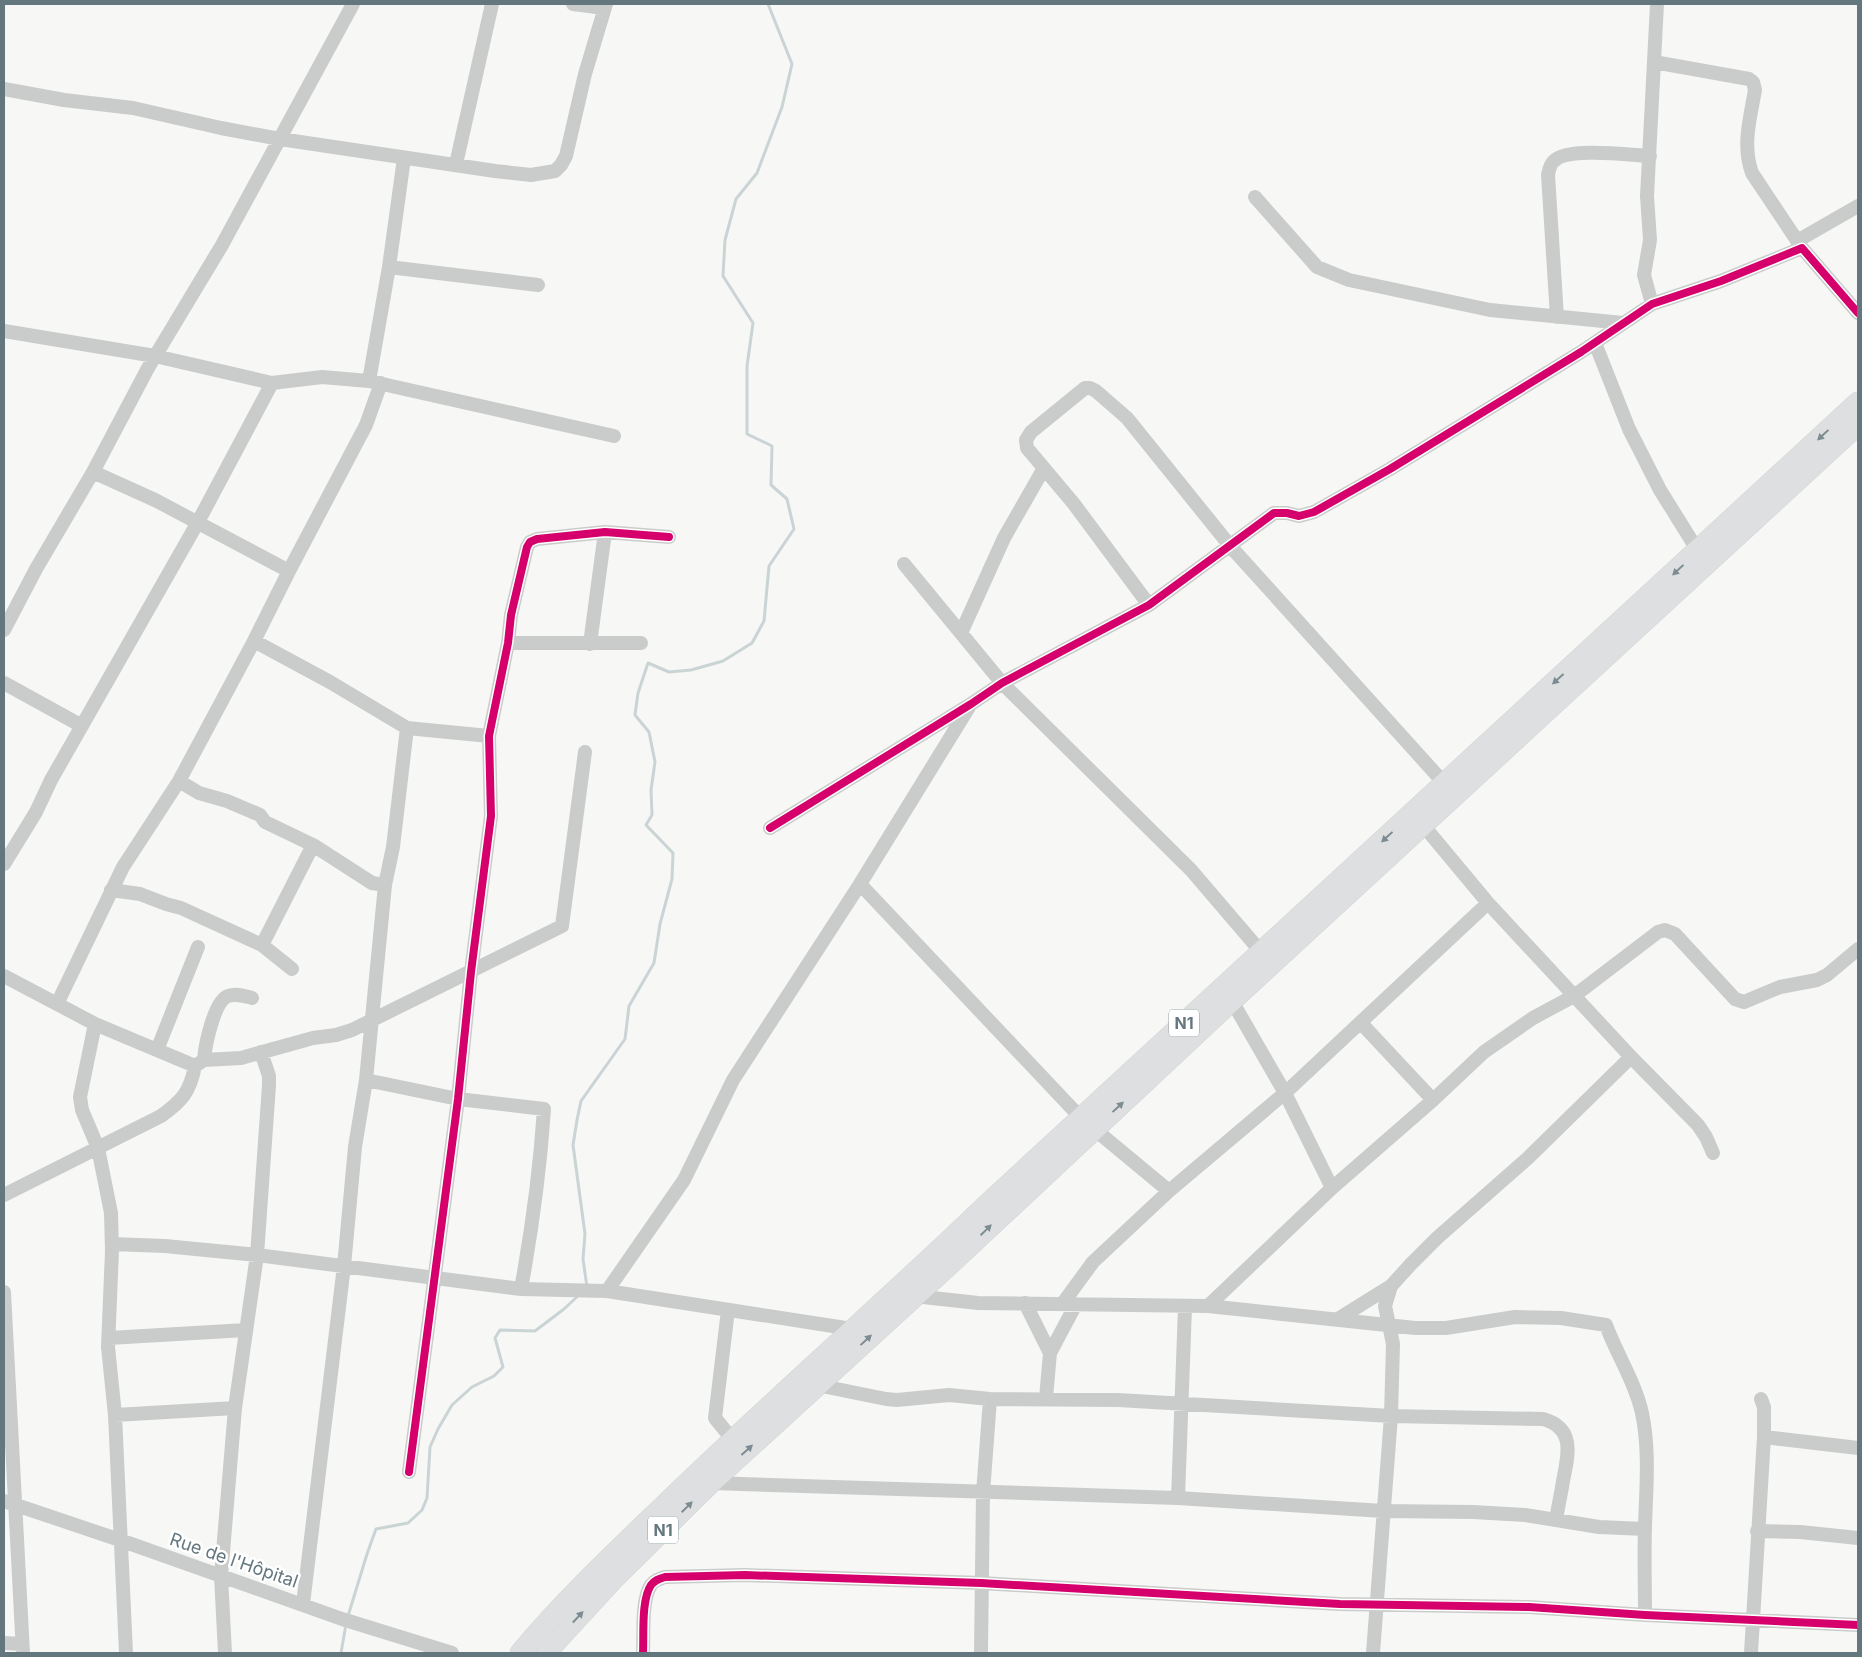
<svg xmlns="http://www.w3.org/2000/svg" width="1862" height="1657" font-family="Inter,sans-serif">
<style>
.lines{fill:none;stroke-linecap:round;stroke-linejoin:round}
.stream{stroke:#cad4d5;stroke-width:3}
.highway-casing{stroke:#d3d4d4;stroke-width:21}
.minor{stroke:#cacccc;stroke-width:14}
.highway{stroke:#dedfe0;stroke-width:20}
.cycleway-casing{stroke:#fff;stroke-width:11}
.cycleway{stroke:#d6006c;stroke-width:8}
.oneway{fill:#7c8c92}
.labels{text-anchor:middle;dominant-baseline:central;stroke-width:5;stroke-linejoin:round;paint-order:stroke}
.shield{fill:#fff;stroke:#92a0a5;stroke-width:1}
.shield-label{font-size:16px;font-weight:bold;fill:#64777f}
.street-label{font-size:18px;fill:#64777f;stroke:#fff}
</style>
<rect width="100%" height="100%" fill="#f7f7f6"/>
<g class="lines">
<path class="stream" d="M587,1287L583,1259L585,1234L573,1145L577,1120L581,1101L625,1039L629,1006L654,963L660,924L672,879L673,853L646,825L652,815L651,790L655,762L649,732L635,715L638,693L648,663L669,672L691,670L723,661L752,643L764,621L769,566L794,529L787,499L771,485L772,446L747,434V366L753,323L723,276L725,240L736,199L757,173L782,107L792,64L768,4
M348,1616L367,1554L376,1529L408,1523L422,1510L427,1498L430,1447L438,1429L452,1405L472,1387L494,1376L503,1367L495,1338L500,1330L535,1331L564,1309L579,1295
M341,1653L346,1624"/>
<defs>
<path id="highway" d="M520,1653C563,1601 613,1554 662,1507C768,1404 880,1307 986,1205L1858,402
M546,1653L615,1578L711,1483L954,1261L1232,1001L1858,425"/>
</defs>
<use href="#highway" class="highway-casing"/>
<path class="minor" d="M573,4L604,8
M1654,62L1749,79L1753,82L1755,90C1750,119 1742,145 1752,173L1802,248
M4,89L64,100L133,108L221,128L280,139L495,171L531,175L555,171L561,165L566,156L585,74L606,4
M456,164L492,4
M1255,197L1317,267L1349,280L1490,310L1623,323
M1797,241L1858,206
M389,267L538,285
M1652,304L1644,275L1650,240L1647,196L1657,4
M1557,317L1548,175C1549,170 1550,164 1554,161C1568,147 1629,155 1650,156
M4,331L155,356L272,383L322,377L369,381L614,436
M1595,343L1629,429L1660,490L1698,551
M369,381L389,267L404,158
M93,472L155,500L289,571
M904,564L1002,683L1191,870L1262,953
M1149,605L1074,504L1027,448L1026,440L1031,432L1085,388H1090L1096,391L1127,418L1231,547L1444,783
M4,630L36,569L93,472L148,368L222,245L353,4
M961,633L1004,538L1044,468
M254,641L330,682L407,728L489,736
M508,643H641
M590,644L605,532
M4,683L82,726
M179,781L199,793L227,801L260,815L265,822L313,845L372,883L385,885
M1418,819L1488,903L1631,1057L1698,1125L1706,1137L1713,1153
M770,828L971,704L1002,683L1149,605L1274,513H1287L1299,516L1314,512L1390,469L1581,352L1652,304L1721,281L1802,248L1858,313
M4,864L36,812L51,780L198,522L272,383
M860,884L1081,1118L1169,1191
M111,890L140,894L166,904L181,908L262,945
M292,969L262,945L313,845
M4,976L95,1024L195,1066
M1227,994L1232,1001L1285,1093L1332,1188
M57,1004L123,867L179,781L254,641L289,571L366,425L381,383
M1361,1023L1433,1100
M95,1024L80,1097L82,1110L98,1148L111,1213L112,1251L108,1347L115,1415L126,1653
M157,1050L198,947
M204,1060C205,1046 214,1001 228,996C236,993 244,996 252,998
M366,1080L458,1099L544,1109C540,1170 532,1229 521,1289
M4,1195L161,1116C182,1101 190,1092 195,1066L204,1060L241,1058L313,1038L336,1035L352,1030L562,926L585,752
M112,1244L165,1246L257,1255L521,1289L607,1291L852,1329
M607,1291L684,1180L733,1080L860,884L969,707
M4,1292L23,1653
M911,1294L914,1296L978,1303L1208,1306L1415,1328H1446L1515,1317L1561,1318L1606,1325C1617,1355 1635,1382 1642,1413C1650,1452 1646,1489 1645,1527C1644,1557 1645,1586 1645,1615
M1025,1303L1050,1353
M1063,1303L1093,1262L1169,1191L1285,1093L1488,903
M1208,1306L1332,1188L1433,1100L1484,1052L1533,1018L1574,996L1658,932L1665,930L1675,934L1735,999L1744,1002L1780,987L1817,980L1827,975L1858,949
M728,1310L715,1418L732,1439
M1338,1319L1391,1286
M109,1338L246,1330
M817,1385L886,1399L897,1400L949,1395L990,1399L1118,1400L1391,1416L1543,1419C1576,1428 1568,1456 1563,1481C1561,1494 1558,1507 1556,1520
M1046,1398L1050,1353L1076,1304
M115,1415L235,1408
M1764,1437L1858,1448
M409,1472L458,1099L471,972L491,816L489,736L508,643L511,615L527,547L530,542L537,539L605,532L669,537
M711,1483L1178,1498L1383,1511L1473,1512L1525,1515L1599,1527L1645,1529
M1178,1498L1185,1307
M4,1501L120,1540L342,1619L452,1653
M1757,1531L1800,1532L1858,1538
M303,1604L344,1266L355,1147L366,1080L385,885L393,847L407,728
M4,1643L22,1644
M225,1653L221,1576L235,1408L257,1255L269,1085V1076L261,1052
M643,1653C644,1635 641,1600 651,1585C655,1580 659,1579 665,1577L745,1575L981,1583L1340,1604L1529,1607L1645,1615L1858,1625
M981,1653L983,1493L990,1399
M1373,1653L1391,1416L1393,1344L1385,1306L1391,1286L1411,1264L1437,1238L1528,1158L1631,1057
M1751,1653L1764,1437V1407L1761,1399"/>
<use href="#highway" class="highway"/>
<defs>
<path id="cycleway" d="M770,828L971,704L1002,683L1149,605L1274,513H1287L1299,516L1314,512L1390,469L1581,352L1652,304L1721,281L1802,248L1858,313
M409,1472L458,1099L471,972L491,816L489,736L508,643L511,615L527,547L530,542L537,539L605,532L669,537
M643,1653C644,1635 641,1600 651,1585C655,1580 659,1579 665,1577L745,1575L981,1583L1340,1604L1529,1607L1645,1615L1858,1625"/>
</defs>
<use href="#cycleway" class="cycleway-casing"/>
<use href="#cycleway" class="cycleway"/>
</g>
<defs><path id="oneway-solid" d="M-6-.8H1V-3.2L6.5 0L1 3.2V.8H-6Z" transform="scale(1.25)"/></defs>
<g class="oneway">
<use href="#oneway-solid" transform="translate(1823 435) rotate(137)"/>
<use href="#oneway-solid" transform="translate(1678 570) rotate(137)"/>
<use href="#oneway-solid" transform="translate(1558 679) rotate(138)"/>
<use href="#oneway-solid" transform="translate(1387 837) rotate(137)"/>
<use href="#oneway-solid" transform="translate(1118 1107) rotate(-43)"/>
<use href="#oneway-solid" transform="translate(986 1230) rotate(-44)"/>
<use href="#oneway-solid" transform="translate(866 1340) rotate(-43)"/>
<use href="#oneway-solid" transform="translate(747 1450) rotate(-42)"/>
<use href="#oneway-solid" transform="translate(687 1507) rotate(-45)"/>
<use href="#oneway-solid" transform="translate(578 1617) rotate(-47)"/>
</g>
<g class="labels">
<g class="shield">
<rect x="1169" y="1009.5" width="30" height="27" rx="4"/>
<rect x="648" y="1516.5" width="30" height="27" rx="4"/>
</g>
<g class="shield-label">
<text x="1184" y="1023">N1</text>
<text x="663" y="1530">N1</text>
</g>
<g class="street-label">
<text transform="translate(234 1560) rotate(19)">Rue de l'Hôpital</text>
</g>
</g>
<rect width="1862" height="1657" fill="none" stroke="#64777f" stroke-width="10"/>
</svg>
